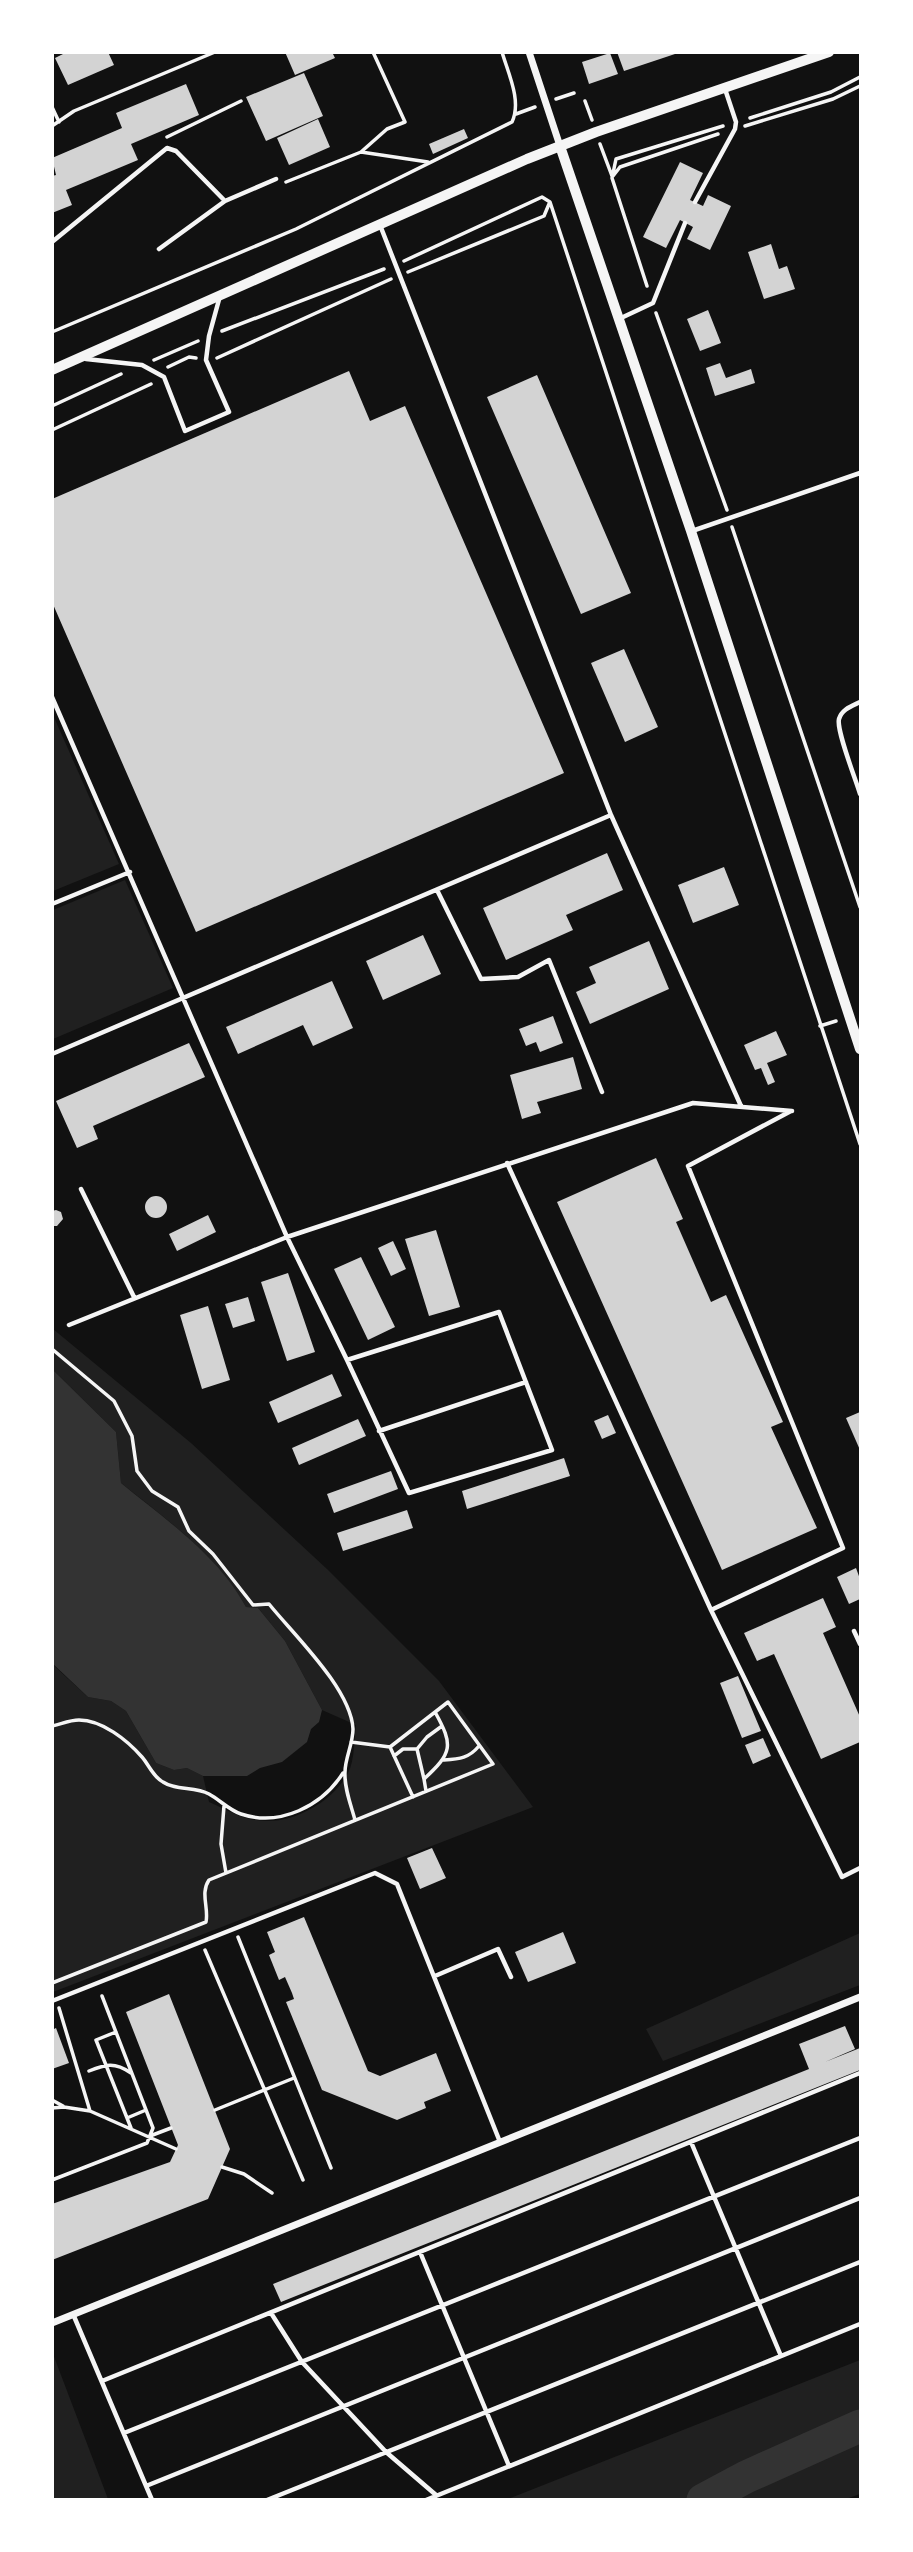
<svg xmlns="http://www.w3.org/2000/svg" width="913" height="2552" font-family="Montserrat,sans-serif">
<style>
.green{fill:#202020}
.water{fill:#333}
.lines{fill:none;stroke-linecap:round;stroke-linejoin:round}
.river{stroke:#333;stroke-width:33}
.building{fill:#d3d3d3}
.path{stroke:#f5f5f5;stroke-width:3.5}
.service{stroke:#f5f5f5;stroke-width:4.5}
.minor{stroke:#f5f5f5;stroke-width:7}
.tertiary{stroke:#f5f5f5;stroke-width:10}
</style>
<rect width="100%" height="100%" fill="#111"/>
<path class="green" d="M53,715L119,864L53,891H52Z
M125,880L173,988L53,1039V910Z
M53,1329L191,1443L327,1569L439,1681L533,1807L53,1992L52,1664L88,1697L111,1701L126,1711L156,1763L174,1770L187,1768L203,1776L209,1802C227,1810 245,1821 266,1821C297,1822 334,1800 348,1773C355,1760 354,1739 356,1725L322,1710L285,1641L258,1608L246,1607C218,1556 166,1519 121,1483L116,1432L53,1370Z
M860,1933V1985L663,2061L646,2029Z
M52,2354H53L108,2499H53Z
M860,2360V2494L846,2499H508Z"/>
<path class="water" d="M53,1370L116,1432L121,1483C166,1520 218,1555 246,1607L258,1608L285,1641L322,1710L319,1722L311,1729L307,1742L282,1762L260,1768L247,1776H203L187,1768L174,1770L156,1763L126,1711L111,1701L88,1697L53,1664Z"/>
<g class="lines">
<path class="river" d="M703,2500L746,2477L860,2426"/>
</g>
<path class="building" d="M67,52H108L114,65L68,85L55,58Z
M285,52H332L335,58L295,75Z
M617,52H678V53L624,71Z
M610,53L618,74L589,84L582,62Z
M304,73L323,116L266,141L246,97Z
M186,84L199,115L131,144L138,160L66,190L72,205L52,213V176L56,175L52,158L122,128L116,113Z
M318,119L330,147L289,165L277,138Z
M464,129L468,138L433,154L429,144Z
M680,162L703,173L690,200L703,206L708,195L731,206L710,250L687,239L693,227L680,220L666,248L643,237Z
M771,244L779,269L787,266L795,289L764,299L748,252Z
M708,310L721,343L700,351L687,319Z
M720,363L726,378L751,369L755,383L715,396L706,368Z
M349,371L370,421L405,406L564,773L196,932L52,602V499Z
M537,375L631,593L581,614L487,397Z
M624,649L658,727L625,742L591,663Z
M607,853L623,890L566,915L573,930L506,960L483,908Z
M724,867L739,905L693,923L678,885Z
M423,935L441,974L383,1000L366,961Z
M649,941L669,989L590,1024L576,992L596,983L589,967Z
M332,981L353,1028L313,1046L303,1025L238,1054L226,1027Z
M553,1016L563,1043L540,1052L536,1042L526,1046L519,1029Z
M776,1031L787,1055L767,1063L775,1082L768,1085L761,1068L755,1070L744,1045Z
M189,1043L205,1077L93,1126L98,1139L77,1148L56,1101Z
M573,1057L582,1089L537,1102L541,1113L522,1119L510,1075Z
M656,1158L683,1219L676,1222L711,1302L726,1295L783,1422L771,1427L817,1528L722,1570L557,1202Z
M145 1207a11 11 0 1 1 22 0a11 11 0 1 1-22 0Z
M56,1210L61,1212L63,1219L57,1226H52V1211Z
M208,1215L216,1232L177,1251L169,1234Z
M436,1230L460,1307L429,1316L405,1239Z
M393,1241L406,1269L391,1276L378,1248Z
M361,1257L395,1327L368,1340L334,1269Z
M288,1273L315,1352L287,1361L261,1282Z
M248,1297L255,1321L233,1328L225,1304Z
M208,1306L230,1380L202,1389L180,1315Z
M332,1374L342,1396L278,1423L269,1402Z
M860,1412V1450L846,1418Z
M608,1415L616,1433L602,1439L594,1421Z
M358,1419L366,1436L299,1465L292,1448Z
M564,1458L570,1476L467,1509L462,1491Z
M391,1471L398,1489L334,1513L327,1494Z
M407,1510L413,1528L343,1551L337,1533Z
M856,1568L860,1579V1599L849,1604L837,1577Z
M823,1598L836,1627L823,1633L860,1717V1742L821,1759L774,1654L757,1661L744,1633Z
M738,1676L761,1731L742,1738L720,1683Z
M763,1738L771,1756L753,1764L745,1745Z
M432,1848L446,1878L420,1889L407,1858Z
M304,1917L368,2071L380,2076L436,2053L451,2091L424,2102L426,2108L397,2120L322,2090L286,2002L294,1999L292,1993L285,1977L279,1980L269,1955L275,1952L267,1932Z
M563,1932L576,1963L528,1982L515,1952Z
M169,1994L230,2149L208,2199L52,2260V2204L170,2162L178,2145L126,2012Z
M845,2026L855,2049L825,2062L860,2048V2070L281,2302L273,2284L809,2069L799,2044Z
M56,2028L69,2063L52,2069V2030Z"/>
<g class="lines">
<path class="path" d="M556,99L574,93
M585,101L592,120
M52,107L59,122
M516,114L535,107
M750,118L831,92L860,77
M52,126L74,111L215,52
M745,126L833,99L860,86
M167,137L241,101
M600,144L612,176
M361,152L428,162
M613,176L620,167L718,134
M286,182L361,152L387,129L405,122L373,52
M404,261L542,197L550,202L860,1144
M408,272L544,216L549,204
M647,286L612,178L616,159L723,126
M656,313L727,510
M222,331L384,269
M52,332L296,229L512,122C522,101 508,73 502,52
M217,358L391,279
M154,360L198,341
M168,367L189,357L196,358
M52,406L121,374
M52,430L151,384
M732,527L860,907
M820,1026L836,1021
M52,1349L114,1401L132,1436L137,1471L152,1491L178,1507L189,1531L213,1554L253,1605L269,1604C294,1635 351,1689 353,1729C353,1744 345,1758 345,1772C344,1788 351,1805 355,1820
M52,1726C61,1724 70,1720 79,1720C102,1720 127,1740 142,1757C149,1765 153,1777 163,1782C176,1791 195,1786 209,1794C220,1800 229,1810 241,1814C280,1827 322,1806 343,1773
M351,1742L390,1747L413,1797
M394,1756L403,1749H417
M444,1760C460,1759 469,1758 479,1746
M424,1779L417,1749L427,1737L442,1726
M426,1791L424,1779C452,1753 454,1746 435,1712
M224,1806L221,1844L226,1873
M238,1937L331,2168
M205,1950L303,2180
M52,1983L206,1922C209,1908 200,1893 209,1880L493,1764L448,1702L390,1747
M59,2008L90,2111L176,2149
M116,2032L96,2040L131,2128
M89,2071C106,2064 115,2062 131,2073
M52,2100L63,2106
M52,2108L64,2107L90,2111
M215,2110L294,2078
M127,2118L146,2110
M150,2136L171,2128
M222,2167L244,2174L272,2193
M52,2180L147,2143L153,2128L102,1996"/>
<path class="service" d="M695,202L735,129L736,122L725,89
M380,225L611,815L741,1106
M52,242L167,148L176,151L225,201L276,179
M159,249L225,201
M621,318L653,303L685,223
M86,359L142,365L164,377L185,431L229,412L206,360L209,336L220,296
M692,531L860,473
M52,697L287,1237L347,1360L409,1493L552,1450L499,1312L347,1360
M860,702C852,706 842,709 839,719C836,730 856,780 860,794
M437,890L481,979L518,977L549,960L602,1092
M52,904L130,872
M52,1054L611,815
M507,1163L711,1610L842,1877L860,1868
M81,1189L134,1297
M69,1325L287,1237L693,1103L792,1111
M379,1431L526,1382
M711,1610L843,1548L688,1166L791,1111
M854,1631L860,1644
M435,1976L498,1949L511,1977
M52,2001L375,1873L397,1884L500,2142
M691,2142L781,2356
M420,2252L509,2466
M271,2313L302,2362L386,2452L436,2495
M73,2314L152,2500
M102,2381L860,2073
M124,2433L860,2138
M146,2486L860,2198
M267,2500L860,2262
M426,2500L860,2324"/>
<path class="minor" d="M529,52L560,146
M52,2323L860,1997"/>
<path class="tertiary" d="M560,146L691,531L860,1049
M52,370L527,159L596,132L829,52"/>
</g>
<rect width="913" height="2552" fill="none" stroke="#ffffff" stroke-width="108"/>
</svg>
